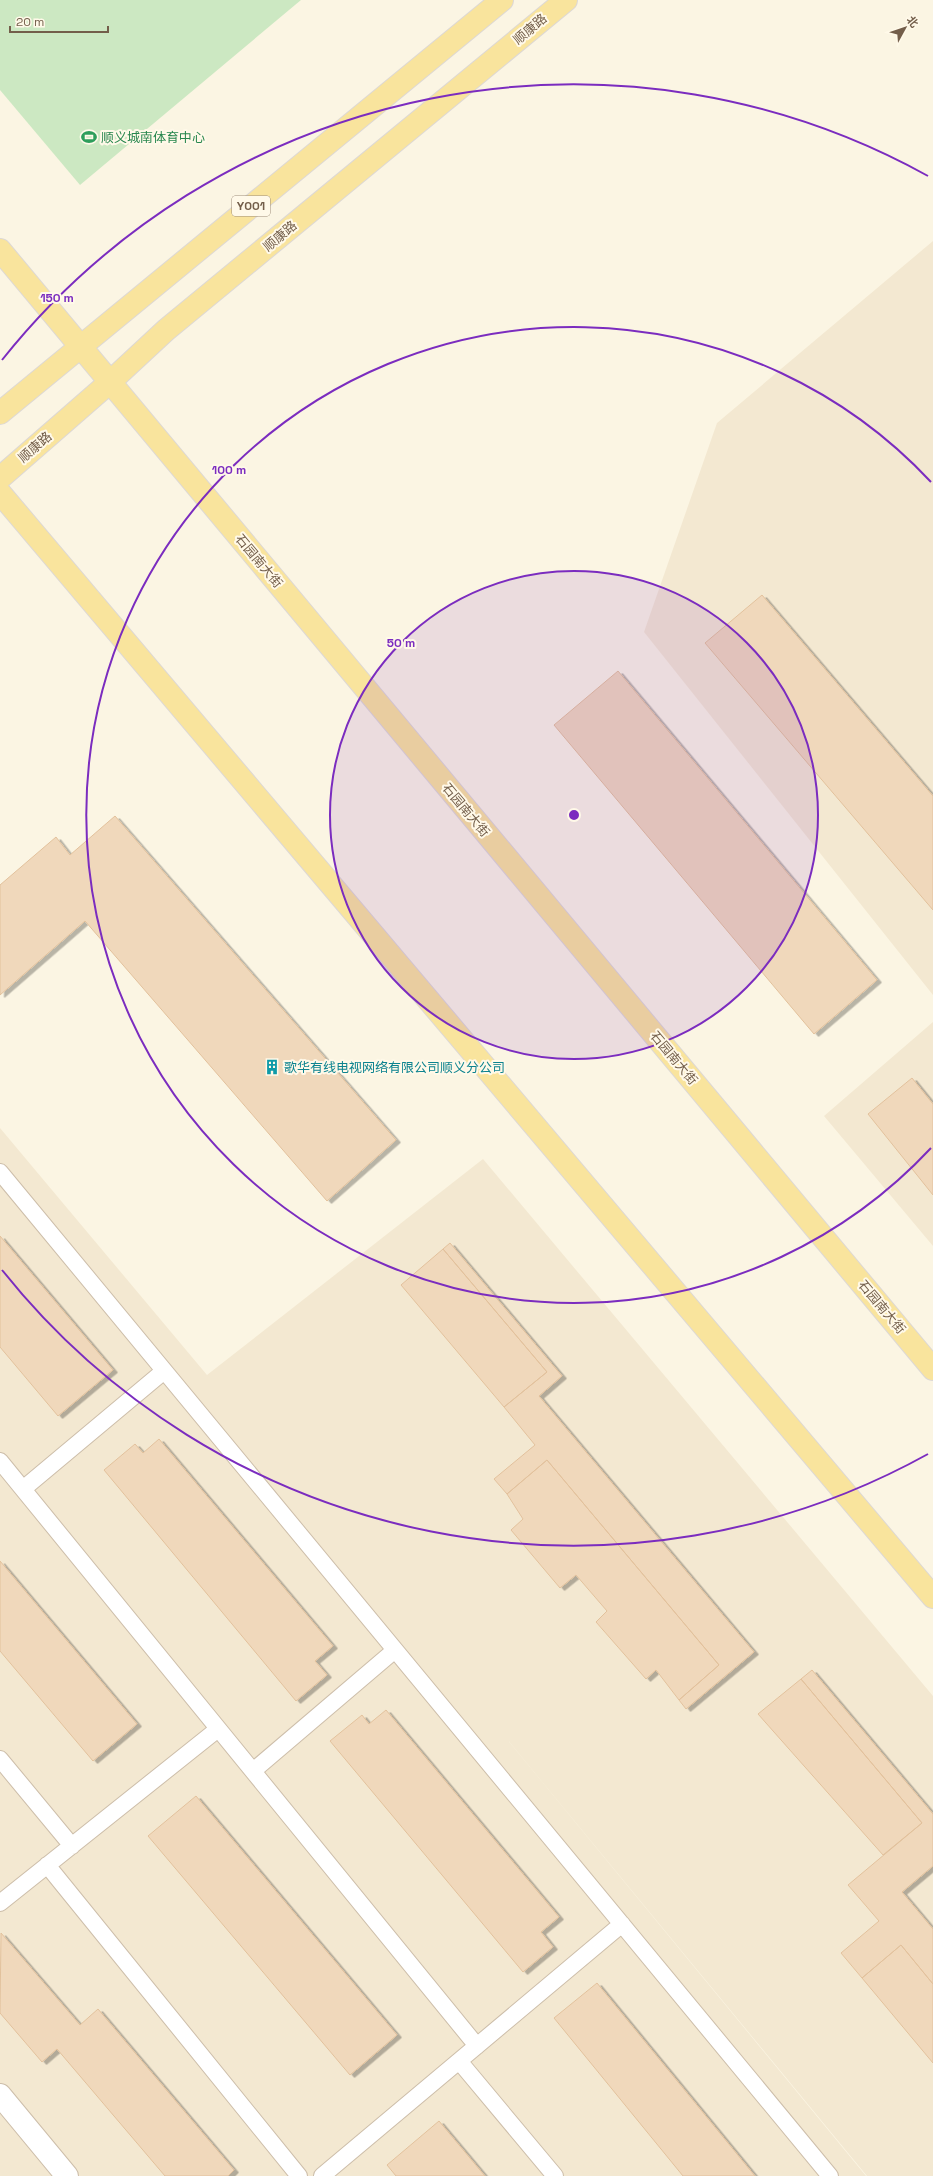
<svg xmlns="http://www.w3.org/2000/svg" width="933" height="2176" font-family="'Space Grotesk','Noto Sans SC',sans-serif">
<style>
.residential{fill:#f3e8d1}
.green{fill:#cce8c2}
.building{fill:#f0d8bb;stroke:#e2c19c;filter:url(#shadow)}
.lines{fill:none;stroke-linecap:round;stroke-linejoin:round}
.service-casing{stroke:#cdbeaa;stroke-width:18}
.minor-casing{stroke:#cdbeaa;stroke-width:24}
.primary-casing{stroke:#ddd8d4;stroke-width:24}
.service{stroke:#fff;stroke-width:16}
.minor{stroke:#fff;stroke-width:22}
.primary{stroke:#f9e49d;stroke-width:22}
.ring{fill:none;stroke:#7b2cbf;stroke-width:2}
.labels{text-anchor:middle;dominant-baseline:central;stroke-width:4;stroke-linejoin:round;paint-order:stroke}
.shield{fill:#fff9e9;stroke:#9d8c7a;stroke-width:1}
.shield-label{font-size:12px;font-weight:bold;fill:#735e4a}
.street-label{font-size:13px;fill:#735e4a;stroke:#fff9e9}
.leisure-label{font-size:13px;fill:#27864d;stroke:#fff9e9;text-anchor:start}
.culture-label{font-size:13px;fill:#0d838f;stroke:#fff9e9;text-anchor:start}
.centre{fill:#7b2cbf;stroke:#fff9e9;stroke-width:2}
.ring-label{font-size:12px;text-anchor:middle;font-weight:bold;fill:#7b2cbf;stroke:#fff9e9;stroke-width:4;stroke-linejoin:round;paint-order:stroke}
</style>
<defs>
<filter id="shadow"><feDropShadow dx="4.5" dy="2.5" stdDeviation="0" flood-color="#0004"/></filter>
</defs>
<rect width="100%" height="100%" fill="#fbf5e3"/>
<path class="residential" d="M933,241V995L644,632L717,423Z
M933,1022V1246L824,1116Z
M0,1128L207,1375L483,1159L933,1696V2176H867L497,1727L866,2176H0Z"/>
<path class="green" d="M0,0H301L80,185L0,90Z"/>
<path class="building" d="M762,595L933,796V910L705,643Z
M618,671L877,980L814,1034L554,725Z
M115,816L396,1140L327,1201L85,921L0,995V885L56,837L70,855Z
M912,1078L933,1104V1195L868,1114Z
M0,1236L113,1370L58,1416L0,1347Z
M450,1243L562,1376L539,1396L754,1652L686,1709L679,1700L719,1665L547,1460L507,1494L494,1479L535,1445L504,1407L547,1372L443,1249Z
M443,1249L547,1372L504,1407L401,1285Z
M159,1439L333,1646L315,1661L327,1675L296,1701L104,1470L135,1444L143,1453Z
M547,1460L719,1665L679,1700L656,1670L646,1679L596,1622L607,1611L576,1575L560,1588L511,1530L523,1519L507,1494Z
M0,1561L137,1724L93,1761L0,1651Z
M812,1670L933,1814V1866L902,1892L933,1929V1984L901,1945L862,1978L841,1953L879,1921L848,1885L922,1823L801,1679Z
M801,1679L922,1823L883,1855L758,1714Z
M386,1710L559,1917L541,1932L553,1947L523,1972L330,1741L362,1715L369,1724Z
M196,1796L397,2035L350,2075L148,1836Z
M1,1933L80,2025L98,2009L234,2170L228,2176H165L57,2049L42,2062L0,2013Z
M901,1945L933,1984V2063L862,1978Z
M597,1983L755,2176H683L554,2018Z
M439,2121L485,2176H396L387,2165Z"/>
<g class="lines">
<defs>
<path id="service" d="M0,1172L830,2176
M0,1461L477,2046
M23,1489L164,1371
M0,1759L72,1846
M253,1771L395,1650
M47,1865L299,2176
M0,1903L218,1729
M459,2061L555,2176
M322,2176L622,1924"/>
<path id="minor" d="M0,2095L67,2176"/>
<path id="primary" d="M0,250L933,1369
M0,413L502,0
M0,478L110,382L166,330L566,0
M0,493L933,1597"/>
</defs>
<use href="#service" class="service-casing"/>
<use href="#minor" class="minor-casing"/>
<use href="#primary" class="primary-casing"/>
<use href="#service" class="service"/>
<use href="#minor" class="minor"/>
<use href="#primary" class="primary"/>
</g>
<circle cx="574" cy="815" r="244" fill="#7b2cbf" fill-opacity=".12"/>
<g class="ring">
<circle cx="574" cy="815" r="244"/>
<path d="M931 1148A488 488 0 1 1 931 482"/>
<path d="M928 1454A731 731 0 0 1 2 1270M2 360A731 731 0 0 1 928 176"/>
</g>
<defs>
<symbol id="stadium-bare" viewBox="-9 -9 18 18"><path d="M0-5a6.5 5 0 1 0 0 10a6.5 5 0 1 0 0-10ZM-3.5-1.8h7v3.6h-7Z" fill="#2e9e5b" stroke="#fff9e9" stroke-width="2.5" paint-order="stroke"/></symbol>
<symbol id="building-bare" viewBox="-9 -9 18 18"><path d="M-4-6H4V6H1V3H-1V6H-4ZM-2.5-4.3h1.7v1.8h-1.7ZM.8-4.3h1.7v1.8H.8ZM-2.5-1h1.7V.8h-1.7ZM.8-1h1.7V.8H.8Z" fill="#0f9aa8" stroke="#fff9e9" stroke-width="2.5" paint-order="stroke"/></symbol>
</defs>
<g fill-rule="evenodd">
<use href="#stadium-bare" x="78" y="126" width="22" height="22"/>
<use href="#building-bare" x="261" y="1056" width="22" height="22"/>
</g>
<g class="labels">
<rect class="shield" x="232" y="196" width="38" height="20" rx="3"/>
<g class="shield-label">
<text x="251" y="206">Y001</text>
</g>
<g class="street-label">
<text transform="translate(530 29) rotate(-40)">顺康路</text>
<text transform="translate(280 236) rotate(-40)">顺康路</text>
<text transform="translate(35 447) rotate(-41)">顺康路</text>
<text transform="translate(259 561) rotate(50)">石园南大街</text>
<text transform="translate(466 810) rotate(50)">石园南大街</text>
<text transform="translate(674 1058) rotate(50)">石园南大街</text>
<text transform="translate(882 1307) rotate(50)">石园南大街</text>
</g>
<g class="leisure-label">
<text x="101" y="137">顺义城南体育中心</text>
</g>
<g class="culture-label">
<text x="284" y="1067">歌华有线电视网络有限公司顺义分公司</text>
</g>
</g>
<circle cx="574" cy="815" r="6" class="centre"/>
<g class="ring-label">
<text x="57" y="302">150 m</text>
<text x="229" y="474">100 m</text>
<text x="401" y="647">50 m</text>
</g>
<g transform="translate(905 28) rotate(50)" stroke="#fff9e9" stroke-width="3" paint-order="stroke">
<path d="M0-3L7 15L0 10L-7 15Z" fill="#735e4a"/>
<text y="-6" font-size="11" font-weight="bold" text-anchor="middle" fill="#735e4a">北</text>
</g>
<path d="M10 26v6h98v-6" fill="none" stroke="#735e4a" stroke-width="2"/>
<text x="16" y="26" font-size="12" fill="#735e4a" stroke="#fff9e9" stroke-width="3" paint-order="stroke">20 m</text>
</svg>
